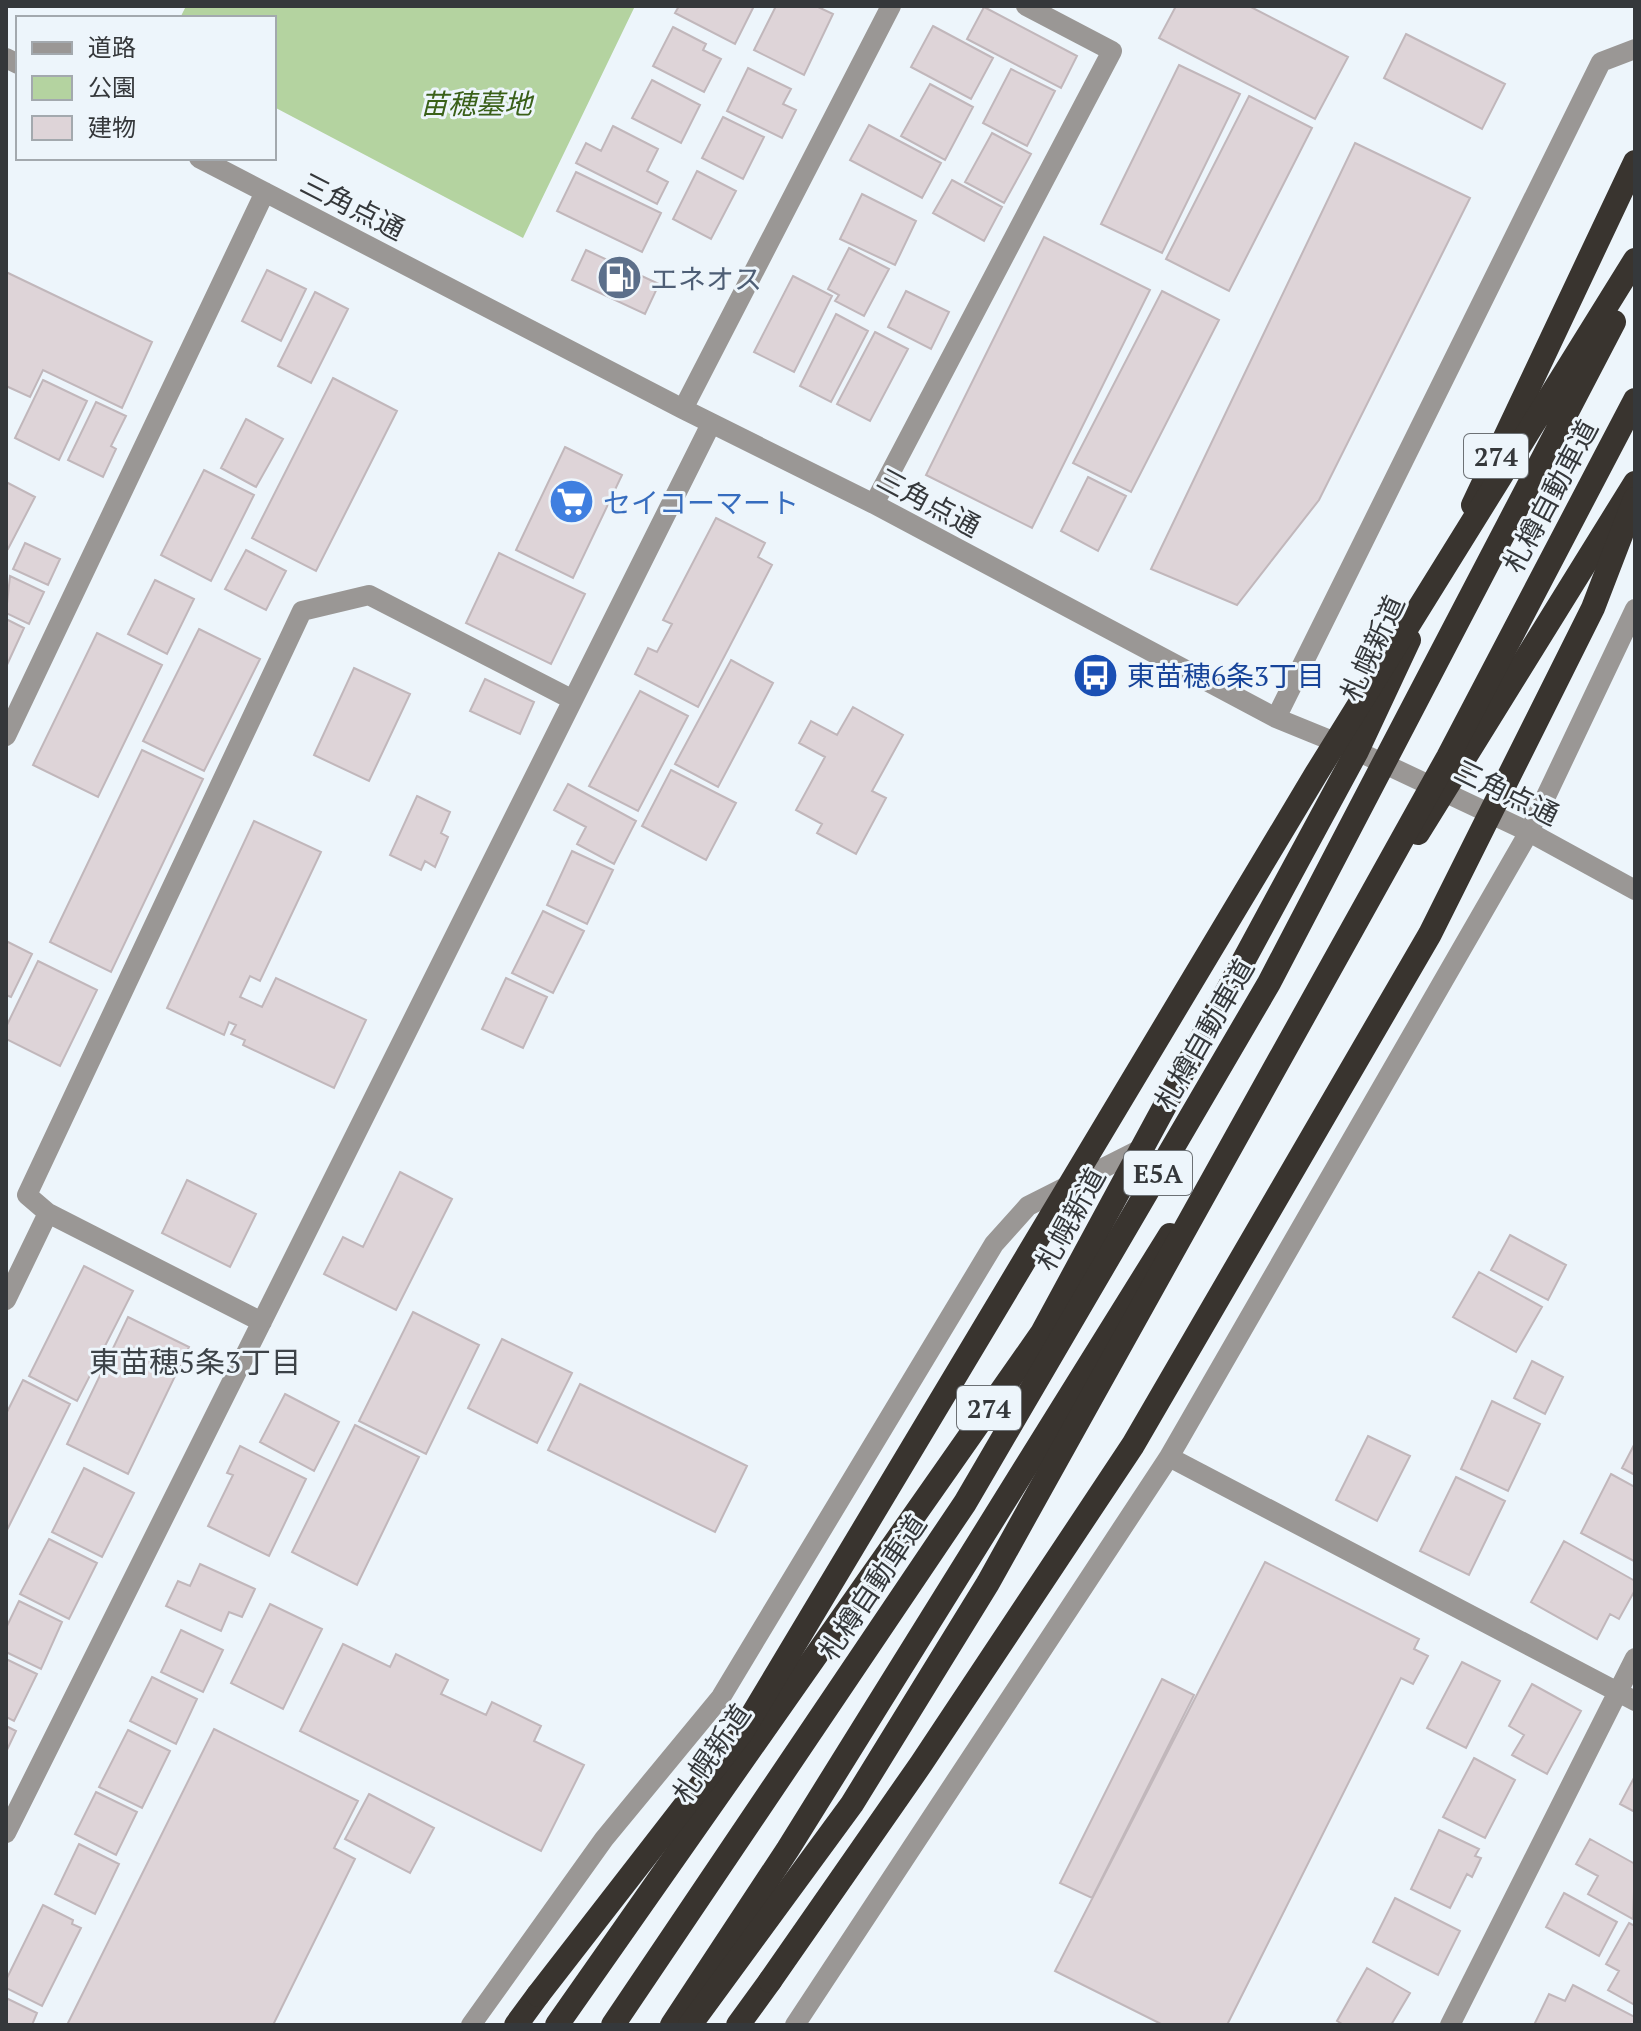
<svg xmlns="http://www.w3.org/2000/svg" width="1641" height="2031" font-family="'PT Serif','Noto Sans JP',serif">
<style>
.green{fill:#b4d3a0}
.building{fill:#ded4d8;stroke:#c1b7bb;stroke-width:2}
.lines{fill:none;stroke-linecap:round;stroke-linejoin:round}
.minor{stroke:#9a9795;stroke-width:20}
.highway{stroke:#39342f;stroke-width:24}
.highway-bridge{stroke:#39342f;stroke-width:24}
.labels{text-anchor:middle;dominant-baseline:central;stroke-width:6;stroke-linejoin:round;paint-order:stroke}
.shield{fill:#edf5fb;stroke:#6c7175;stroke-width:2}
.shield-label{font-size:26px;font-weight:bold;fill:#35383b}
.park-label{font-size:28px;font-style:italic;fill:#3a6019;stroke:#edf5fb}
.street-label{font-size:28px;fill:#35383b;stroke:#edf5fb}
.service-label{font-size:28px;fill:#4e5e75;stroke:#edf5fb;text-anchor:start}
.shop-label{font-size:28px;fill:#366cbe;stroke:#edf5fb;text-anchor:start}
.transit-label{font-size:28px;fill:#164399;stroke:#edf5fb;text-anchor:start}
.neighbourhood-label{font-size:30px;fill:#3d4348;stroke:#edf5fb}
</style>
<rect width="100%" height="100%" fill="#edf5fb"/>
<path class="green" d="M186,6H635L523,238L274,107V18H180Z"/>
<path class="building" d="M679,6H754L735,44L675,13Z
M776,6H816L833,14L804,75L754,50Z
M1176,6H1249L1348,57L1315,119L1159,38Z
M984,7L1077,56L1061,88L967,39Z
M933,26L993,58L971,99L911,67Z
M673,27L706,44L703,50L721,59L704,92L653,66Z
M1406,34L1505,84L1482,129L1384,78Z
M1179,65L1240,94L1162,253L1101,224Z
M748,68L791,89L783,104L796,110L782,138L727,111Z
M1011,69L1055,91L1027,146L983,123Z
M652,80L700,105L681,143L632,118Z
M930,84L973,107L945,160L901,136Z
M1249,96L1312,128L1229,291L1166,259Z
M723,117L764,137L743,179L702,158Z
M869,125L941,163L922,198L850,160Z
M613,126L658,149L647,171L668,182L657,204L576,163L586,143L601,151Z
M992,133L1031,154L1004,203L965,182Z
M1355,143L1470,198L1319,500L1237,605L1151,569Z
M697,171L736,191L711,239L673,219Z
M576,172L661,213L642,252L557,211Z
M952,180L1002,207L984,241L933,213Z
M862,194L916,221L895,265L840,239Z
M1044,237L1150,290L1032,528L926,475Z
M849,248L889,269L864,316L835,301L839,295L828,289Z
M586,250L659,284L645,314L572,280Z
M267,270L306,289L281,341L242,321Z
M6,272L152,342L122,408L43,370L30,397L6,386Z
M793,276L832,296L794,372L754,352Z
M906,291L949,312L931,349L888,327Z
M1162,291L1219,320L1131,492L1073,463Z
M315,292L348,309L311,383L278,366Z
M836,314L868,331L831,402L800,386Z
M875,332L908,349L870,421L837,404Z
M333,378L397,411L316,571L252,538Z
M43,380L87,401L59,460L15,438Z
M96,402L126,416L111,446L116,449L103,477L68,460Z
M246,419L283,439L256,487L221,468Z
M565,447L622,475L573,578L516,550Z
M204,470L254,495L211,581L161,555Z
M1088,477L1126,496L1098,551L1061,531Z
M6,482L35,497L8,549L6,548Z
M716,518L765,543L758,557L772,565L698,707L635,674L648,648L657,652L672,624L663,620Z
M25,543L60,559L48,585L13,569Z
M246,550L286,571L266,610L225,589Z
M499,553L585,594L551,664L466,623Z
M10,576L44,592L29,624L6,613Z
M155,580L194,599L167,654L128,634Z
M6,619L24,628L6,667Z
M199,629L260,659L204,771L143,741Z
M97,633L162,665L98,797L33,765Z
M731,660L773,683L718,787L675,764Z
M354,668L410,694L369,781L314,755Z
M485,679L534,702L520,734L470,711Z
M640,691L688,716L638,811L589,786Z
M853,707L903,735L872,791L886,798L856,854L817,833L822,824L796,810L825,757L799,743L811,721L837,735Z
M142,750L203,779L111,972L50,942Z
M671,770L736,803L706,860L642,826Z
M568,784L636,821L614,864L577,844L586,827L554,810Z
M417,796L450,812L441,833L448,837L435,867L425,861L421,870L390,855Z
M254,821L321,852L260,981L250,976L240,997L262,1007L276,978L366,1020L334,1088L243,1045L245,1040L231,1034L236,1025L229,1022L224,1035L167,1008Z
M572,851L613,870L587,924L547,905Z
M543,911L584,931L553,993L512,973Z
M6,941L32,954L11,997L6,995Z
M38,961L97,990L60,1066L6,1039V1027Z
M506,978L547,997L523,1048L482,1029Z
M400,1172L452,1199L396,1310L324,1274L343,1237L363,1247Z
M187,1180L256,1214L230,1267L162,1233Z
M1510,1235L1566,1265L1548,1300L1491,1270Z
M84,1266L133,1291L77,1401L29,1376Z
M1479,1272L1542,1307L1516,1352L1453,1317Z
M413,1312L479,1345L426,1454L359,1421Z
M128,1317L189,1347L128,1474L67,1444Z
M502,1339L572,1373L537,1443L468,1408Z
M1532,1361L1563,1377L1545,1414L1514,1398Z
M23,1380L70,1404L6,1532V1414Z
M580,1384L747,1466L715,1532L548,1450Z
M285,1394L339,1422L314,1471L260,1442Z
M1492,1401L1540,1424L1508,1491L1461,1469Z
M355,1425L419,1457L357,1585L292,1552Z
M1368,1436L1410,1456L1377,1521L1336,1500Z
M1635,1443V1475L1622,1468Z
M240,1446L306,1479L269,1556L208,1526L233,1475L227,1473Z
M84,1468L134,1493L102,1557L52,1532Z
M1611,1474L1635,1487L1634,1561L1581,1533Z
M1456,1477L1505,1501L1469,1575L1420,1551Z
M49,1539L97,1563L69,1619L20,1594Z
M1564,1541L1635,1581V1590L1619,1619L1610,1614L1597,1639L1531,1602Z
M1265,1562L1419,1639L1414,1649L1428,1656L1413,1684L1401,1678L1227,2025H1163L1055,1971Z
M200,1564L255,1589L242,1617L229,1612L221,1631L166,1606L178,1581L190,1586Z
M19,1601L62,1622L41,1669L6,1652V1628Z
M270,1604L322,1629L283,1709L231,1683Z
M181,1630L223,1650L203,1692L161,1672Z
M343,1644L390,1667L396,1654L448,1680L441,1694L486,1715L492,1702L541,1726L534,1741L584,1765L541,1851L300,1731Z
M6,1659L37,1674L14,1721L6,1717Z
M1462,1662L1500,1681L1466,1748L1427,1728Z
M152,1677L197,1699L176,1744L130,1721Z
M1162,1679L1194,1695L1092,1898L1060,1883Z
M1532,1684L1581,1711L1547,1774L1512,1755L1524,1735L1509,1726Z
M6,1726L16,1731L6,1752Z
M214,1729L358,1801L334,1848L355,1859L273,2025H67Z
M128,1730L170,1751L142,1808L99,1787Z
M1474,1758L1515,1780L1485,1838L1443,1817Z
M1635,1776V1812L1620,1804Z
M96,1792L137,1812L116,1855L75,1834Z
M369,1794L434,1828L410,1873L345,1839Z
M1439,1830L1479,1849L1475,1856L1481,1858L1472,1877L1467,1874L1450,1908L1411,1889Z
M1590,1839L1635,1864L1633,1919L1588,1894L1598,1876L1576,1864Z
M79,1844L119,1864L95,1914L55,1894Z
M1564,1893L1617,1922L1599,1956L1546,1927Z
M1395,1898L1460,1931L1438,1975L1373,1942Z
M43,1905L73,1920L72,1924L81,1928L42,2006L6,1988V1980Z
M1629,1923L1635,1926V2005L1608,1990L1619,1971L1606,1964Z
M1367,1968L1410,1993L1391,2025H1344L1337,2021Z
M1573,1985L1635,2017V2025H1534L1549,1994L1565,2001Z
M6,1998L37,2013L32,2025H6Z"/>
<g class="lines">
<path class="minor" d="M6,58L18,64
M199,158L683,409L874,504L1276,718L1357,751L1529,832L1635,890
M683,409L891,6
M874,504L1112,51L1026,6
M1276,718L1601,62L1635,49
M6,736L265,192
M48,1213L27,1195L302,611L369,595L573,700
M6,1300L48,1213L262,1322
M1169,1457L1635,1701
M6,1833L711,424
M471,2025L604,1839L721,1697L994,1244L1028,1206L1143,1148
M795,2025L1169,1457L1529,832L1635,609
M1450,2025L1635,1658"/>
<path class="highway" d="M1473,505L1635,162
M1418,833L1635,483
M516,2025L538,1995
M557,2025L1042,1333L1357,751L1409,640
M672,2025L788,1849L1170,1235
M738,2025L770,1981"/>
<path class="highway-bridge" d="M770,1981L921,1764L1133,1445L1430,934L1593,608L1635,499
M538,1995L742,1732L1316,774L1635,260
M613,2025L965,1503L1269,983L1614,322
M690,2025L852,1804L988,1583L1448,757L1635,400"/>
</g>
<defs>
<symbol id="fuel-disc" viewBox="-11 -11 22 22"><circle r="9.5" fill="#5c6f8a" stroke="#edf5fb"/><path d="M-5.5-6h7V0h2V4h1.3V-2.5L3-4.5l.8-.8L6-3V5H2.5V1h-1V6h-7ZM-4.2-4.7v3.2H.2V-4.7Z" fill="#fff"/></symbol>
<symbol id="supermarket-disc" viewBox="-11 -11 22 22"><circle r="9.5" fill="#3f7fe0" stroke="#edf5fb"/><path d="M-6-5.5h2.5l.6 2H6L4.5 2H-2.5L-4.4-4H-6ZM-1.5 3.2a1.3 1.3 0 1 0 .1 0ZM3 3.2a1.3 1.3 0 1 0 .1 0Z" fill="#fff"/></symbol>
<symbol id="bus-disc" viewBox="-11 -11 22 22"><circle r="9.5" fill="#1a4fb4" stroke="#edf5fb"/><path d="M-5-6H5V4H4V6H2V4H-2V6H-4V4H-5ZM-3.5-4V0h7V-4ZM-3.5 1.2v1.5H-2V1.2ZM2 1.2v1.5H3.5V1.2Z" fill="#fff"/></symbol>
</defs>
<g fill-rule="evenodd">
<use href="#fuel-disc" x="594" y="252" width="51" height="51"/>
<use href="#supermarket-disc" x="546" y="476" width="51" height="51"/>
<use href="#bus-disc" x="1070" y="650" width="51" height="51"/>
</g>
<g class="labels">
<g class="shield">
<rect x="1464" y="434" width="64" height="44" rx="6"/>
<rect x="1124" y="1151" width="68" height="44" rx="6"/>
<rect x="957" y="1386" width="64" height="44" rx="6"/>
</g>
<g class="shield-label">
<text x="1496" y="456">274</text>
<text x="1158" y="1173">E5A</text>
<text x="989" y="1408">274</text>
</g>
<g class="park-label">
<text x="476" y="103">苗穂墓地</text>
</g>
<g class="street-label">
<text transform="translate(353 206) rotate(27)">三角点通</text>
<text transform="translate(1550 496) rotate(-62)">札樽自動車道</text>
<text transform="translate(929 502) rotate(28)">三角点通</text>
<text transform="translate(1372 648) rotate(-65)">札幌新道</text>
<text transform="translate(1507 792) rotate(26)">三角点通</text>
<text transform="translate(1204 1034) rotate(-60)">札樽自動車道</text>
<text transform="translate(1070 1219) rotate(-61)">札幌新道</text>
<text transform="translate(872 1587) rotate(-56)">札樽自動車道</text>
<text transform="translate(711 1753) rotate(-55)">札幌新道</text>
</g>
<g class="service-label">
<text x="650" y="278">エネオス</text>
</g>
<g class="shop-label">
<text x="603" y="502">セイコーマート</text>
</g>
<g class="transit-label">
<text x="1127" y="675">東苗穂6条3丁目</text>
</g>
<g class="neighbourhood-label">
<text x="195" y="1362">東苗穂5条3丁目</text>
</g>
</g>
<rect width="1641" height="2031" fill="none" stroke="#35383b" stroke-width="16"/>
<rect x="16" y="16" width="260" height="144" fill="#edf5fb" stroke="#a3a9ae" stroke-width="2"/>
<rect x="32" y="42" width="40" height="12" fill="#9a9795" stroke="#a3a9ae" stroke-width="2"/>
<text x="88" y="56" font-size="24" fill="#35383b">道路</text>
<rect x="32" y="76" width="40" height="24" fill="#b4d3a0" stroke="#a3a9ae" stroke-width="2"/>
<text x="88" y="96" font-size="24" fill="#35383b">公園</text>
<rect x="32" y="116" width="40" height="24" fill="#ded4d8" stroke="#a3a9ae" stroke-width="2"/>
<text x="88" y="136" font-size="24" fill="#35383b">建物</text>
</svg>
